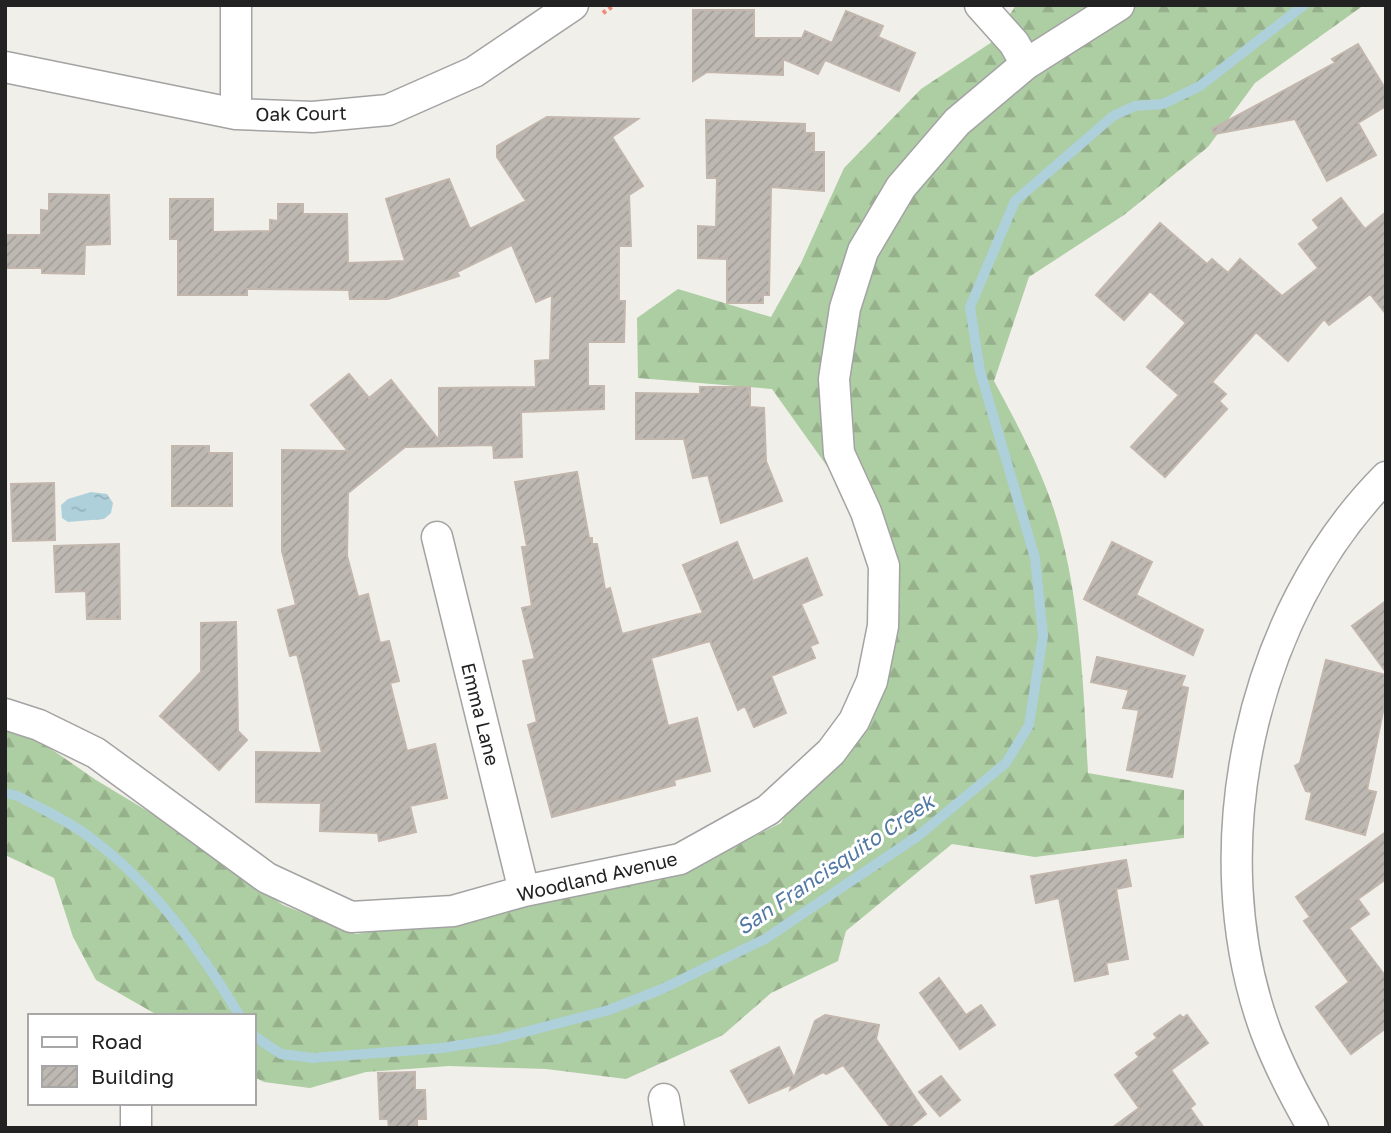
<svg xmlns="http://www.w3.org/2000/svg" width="1391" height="1133" font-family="'Golos Text',sans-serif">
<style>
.forest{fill:url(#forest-firs)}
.water{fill:url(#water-ripples)}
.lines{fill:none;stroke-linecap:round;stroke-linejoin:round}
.stream{stroke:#aed0db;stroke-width:10}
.building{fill:url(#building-hatch);stroke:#c2b6ad;stroke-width:2}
.minor-casing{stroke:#a3a3a3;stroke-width:33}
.path{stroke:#ef8a7c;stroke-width:4.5;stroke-dasharray:3.5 3.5;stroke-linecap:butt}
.minor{stroke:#fff;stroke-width:30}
.labels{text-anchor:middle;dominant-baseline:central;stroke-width:6;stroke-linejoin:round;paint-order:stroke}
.street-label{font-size:19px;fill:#222;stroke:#fff}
.water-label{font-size:21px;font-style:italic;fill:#5279a3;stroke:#fff}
</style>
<defs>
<pattern id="forest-firs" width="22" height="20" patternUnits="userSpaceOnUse" patternTransform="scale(1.75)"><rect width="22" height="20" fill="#adcda2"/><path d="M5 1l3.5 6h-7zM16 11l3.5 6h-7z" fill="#95b08b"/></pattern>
<pattern id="water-ripples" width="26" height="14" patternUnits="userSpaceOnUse" patternTransform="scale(1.75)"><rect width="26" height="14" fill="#aed0db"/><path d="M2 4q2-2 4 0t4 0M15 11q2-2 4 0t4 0" fill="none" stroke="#95b2bc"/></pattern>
<pattern id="building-hatch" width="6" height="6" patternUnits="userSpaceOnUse" patternTransform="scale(1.75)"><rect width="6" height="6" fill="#beb8b2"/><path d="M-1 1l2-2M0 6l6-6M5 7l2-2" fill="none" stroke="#a39e99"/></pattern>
</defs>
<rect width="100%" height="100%" fill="#f1efe9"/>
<path class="forest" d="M1016,5H1364L1255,83L1208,147L1124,215L1029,277L994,381C1021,431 1049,483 1062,538C1081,614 1084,695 1088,773L1184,790V838L1035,857L952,844L846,931L838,961L771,993L723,1035L626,1079L546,1069L449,1066L366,1072L310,1088L264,1082L254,1077V1016H159L96,980L73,937L54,878L5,855V730L28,733L96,780L179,830L283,905L356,934L526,907L675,875L781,823L863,670L873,580L844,490L772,389L638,378L637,318L678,289L771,317L801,263L844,168L921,89L992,42Z"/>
<path class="water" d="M91,492L107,494L113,503L111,513L104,519L68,522L62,518L61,505L68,499Z"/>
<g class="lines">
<path class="stream" d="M5,793L18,796C41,809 67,820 88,836C152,882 199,949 240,1016
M254,1036L281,1054L313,1058L442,1048L498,1039L609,1010L662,989L765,939L918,836L1006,763L1029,725L1043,636L1035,558L980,371L970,307L1015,201L1113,116L1135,106L1163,104L1200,86L1304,5"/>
</g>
<path class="building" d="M693,10H754V38H802L805,31L832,43L846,11L883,26L878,37L915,53L899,91L825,60L818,74L783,59V75L707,72L693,81Z
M1358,44L1386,90V106L1358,123L1376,155L1327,181L1295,119L1214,134L1212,129L1335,63L1332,59Z
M547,117L638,119L612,137L643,186L629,195L631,246H619V301H625L624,342H588V386H604V409L521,412L522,457L494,458L493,445L405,447L348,493L347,556L358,597L368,594L380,643L389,641L399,681L390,683L407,751L435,744L447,798L410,806L416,832L379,841L378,833L320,831L321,803L256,802V752L322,753L297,654L290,656L278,610L296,605L282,551V450L348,451L311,405L349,374L369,398L391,380L439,440V388L536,387L535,361L550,360L552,295L536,302L512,245L457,272L459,276L388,299H350L349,290L247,289V295H178V239H170V199H213V232L270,231V220L278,221V204H303V214H347L348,263L405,261L386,199L449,179L470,229L526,201L497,157V146Z
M706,120L805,124V133H814V152H824V191L771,187L769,295H763V303H727V259L698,258V226L716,227L717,178H707Z
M49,194L109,195L110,244L85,245L84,274L42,273V268H5V235H41V210L49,211Z
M1341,198L1365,229L1386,212V314L1370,294L1329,325L1324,319L1288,361L1256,332L1212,382L1226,394L1219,401L1227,409L1165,477L1131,447L1179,395L1147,367L1186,323L1150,291L1124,320L1096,295L1160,223L1207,264L1212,259L1228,273L1240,259L1282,296L1318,268L1299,244L1319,228L1313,220Z
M700,387H750V407L764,408L766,461L782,501L721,523L708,475L693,478L684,439H636V393L700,394Z
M172,446H209V453H232V506H172Z
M577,472L589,538H592V544H597L605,590L610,588L622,634L703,613L683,565L737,542L753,581L807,558L822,595L801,604L818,643L810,646L815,658L771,676L786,713L754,727L745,706L738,710L710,641L651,658L668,726L697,718L710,771L674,780L675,785L552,817L528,725L537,722L523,661L535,659L522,608L532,606L522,547H527L515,482Z
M54,483L55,540L13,541L11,484Z
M1112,542L1152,562L1136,595L1203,630L1193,655L1084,599Z
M119,544L120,619H87L86,591L56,592L54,546Z
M1386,601V672L1352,626Z
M236,622L238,731L247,740L219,770L160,716L201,672V623Z
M1097,657L1185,676L1181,686L1188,688L1172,777L1127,770L1139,710L1123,708L1129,690L1091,682Z
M1326,660L1386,675V697L1367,790L1376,792L1365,835L1306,819L1312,792L1306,791L1295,766L1300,763Z
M1386,832V879L1358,899L1369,914L1349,928L1386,977V1028L1351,1054L1316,1007L1349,982L1304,921L1310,917L1296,897Z
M1126,860L1131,886L1116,889L1128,959L1106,963L1108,974L1075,981L1059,898L1036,903L1031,876Z
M939,978L966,1015L981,1005L995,1025L960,1049L920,993Z
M825,1015L879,1025L876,1039L926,1114L908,1128H891L843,1065L826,1074L823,1072L790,1090L792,1084L749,1103L731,1071L779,1047L794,1078L815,1021Z
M1180,1015L1183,1018L1187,1015L1208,1043L1171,1070L1195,1104L1190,1108L1204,1128H1112L1139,1108L1115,1075L1139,1057L1136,1053L1157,1038L1154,1034Z
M415,1072V1090H425L426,1119H417V1128H389L388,1119H380L378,1073Z
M941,1076L960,1100L940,1116L919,1092Z"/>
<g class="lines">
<defs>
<path id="minor" d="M236,5V114
M980,5L1014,43L1026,64
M5,67L236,114L313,117L388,110L474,72L573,5
M437,537L524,891
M5,714L39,725L96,753L267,878L351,917L453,911L524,891L680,859L768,810L831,752L854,721L872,681L883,626L884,566L866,512L839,453L834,379L845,308L863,251L901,187L957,122L1026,64L1119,5
M664,1099L669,1128
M136,1103V1128
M1313,1128C1295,1097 1279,1066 1266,1032C1199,850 1250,614 1386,477"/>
</defs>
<use href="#minor" class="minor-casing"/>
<path class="path" d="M603,13L614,5"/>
<use href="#minor" class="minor"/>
</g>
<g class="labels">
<g class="street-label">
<text transform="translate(301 113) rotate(-1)">Oak Court</text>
<text transform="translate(481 714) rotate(76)">Emma Lane</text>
<text transform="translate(597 876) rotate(-13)">Woodland Avenue</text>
</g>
<g class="water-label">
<text transform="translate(835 864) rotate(-34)">San Francisquito Creek</text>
</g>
</g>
<rect width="1391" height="1133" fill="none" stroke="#222222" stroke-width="14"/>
<rect x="28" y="1014" width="228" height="91" fill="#ffffff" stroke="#a7a7a7" stroke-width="2"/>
<rect x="42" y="1037" width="35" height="10" fill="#ffffff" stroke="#a7a7a7" stroke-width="2"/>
<text x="91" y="1049" font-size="21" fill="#222222">Road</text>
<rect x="42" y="1066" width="35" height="21" fill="url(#building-hatch)" stroke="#a7a7a7" stroke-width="2"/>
<text x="91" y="1084" font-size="21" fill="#222222">Building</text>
</svg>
